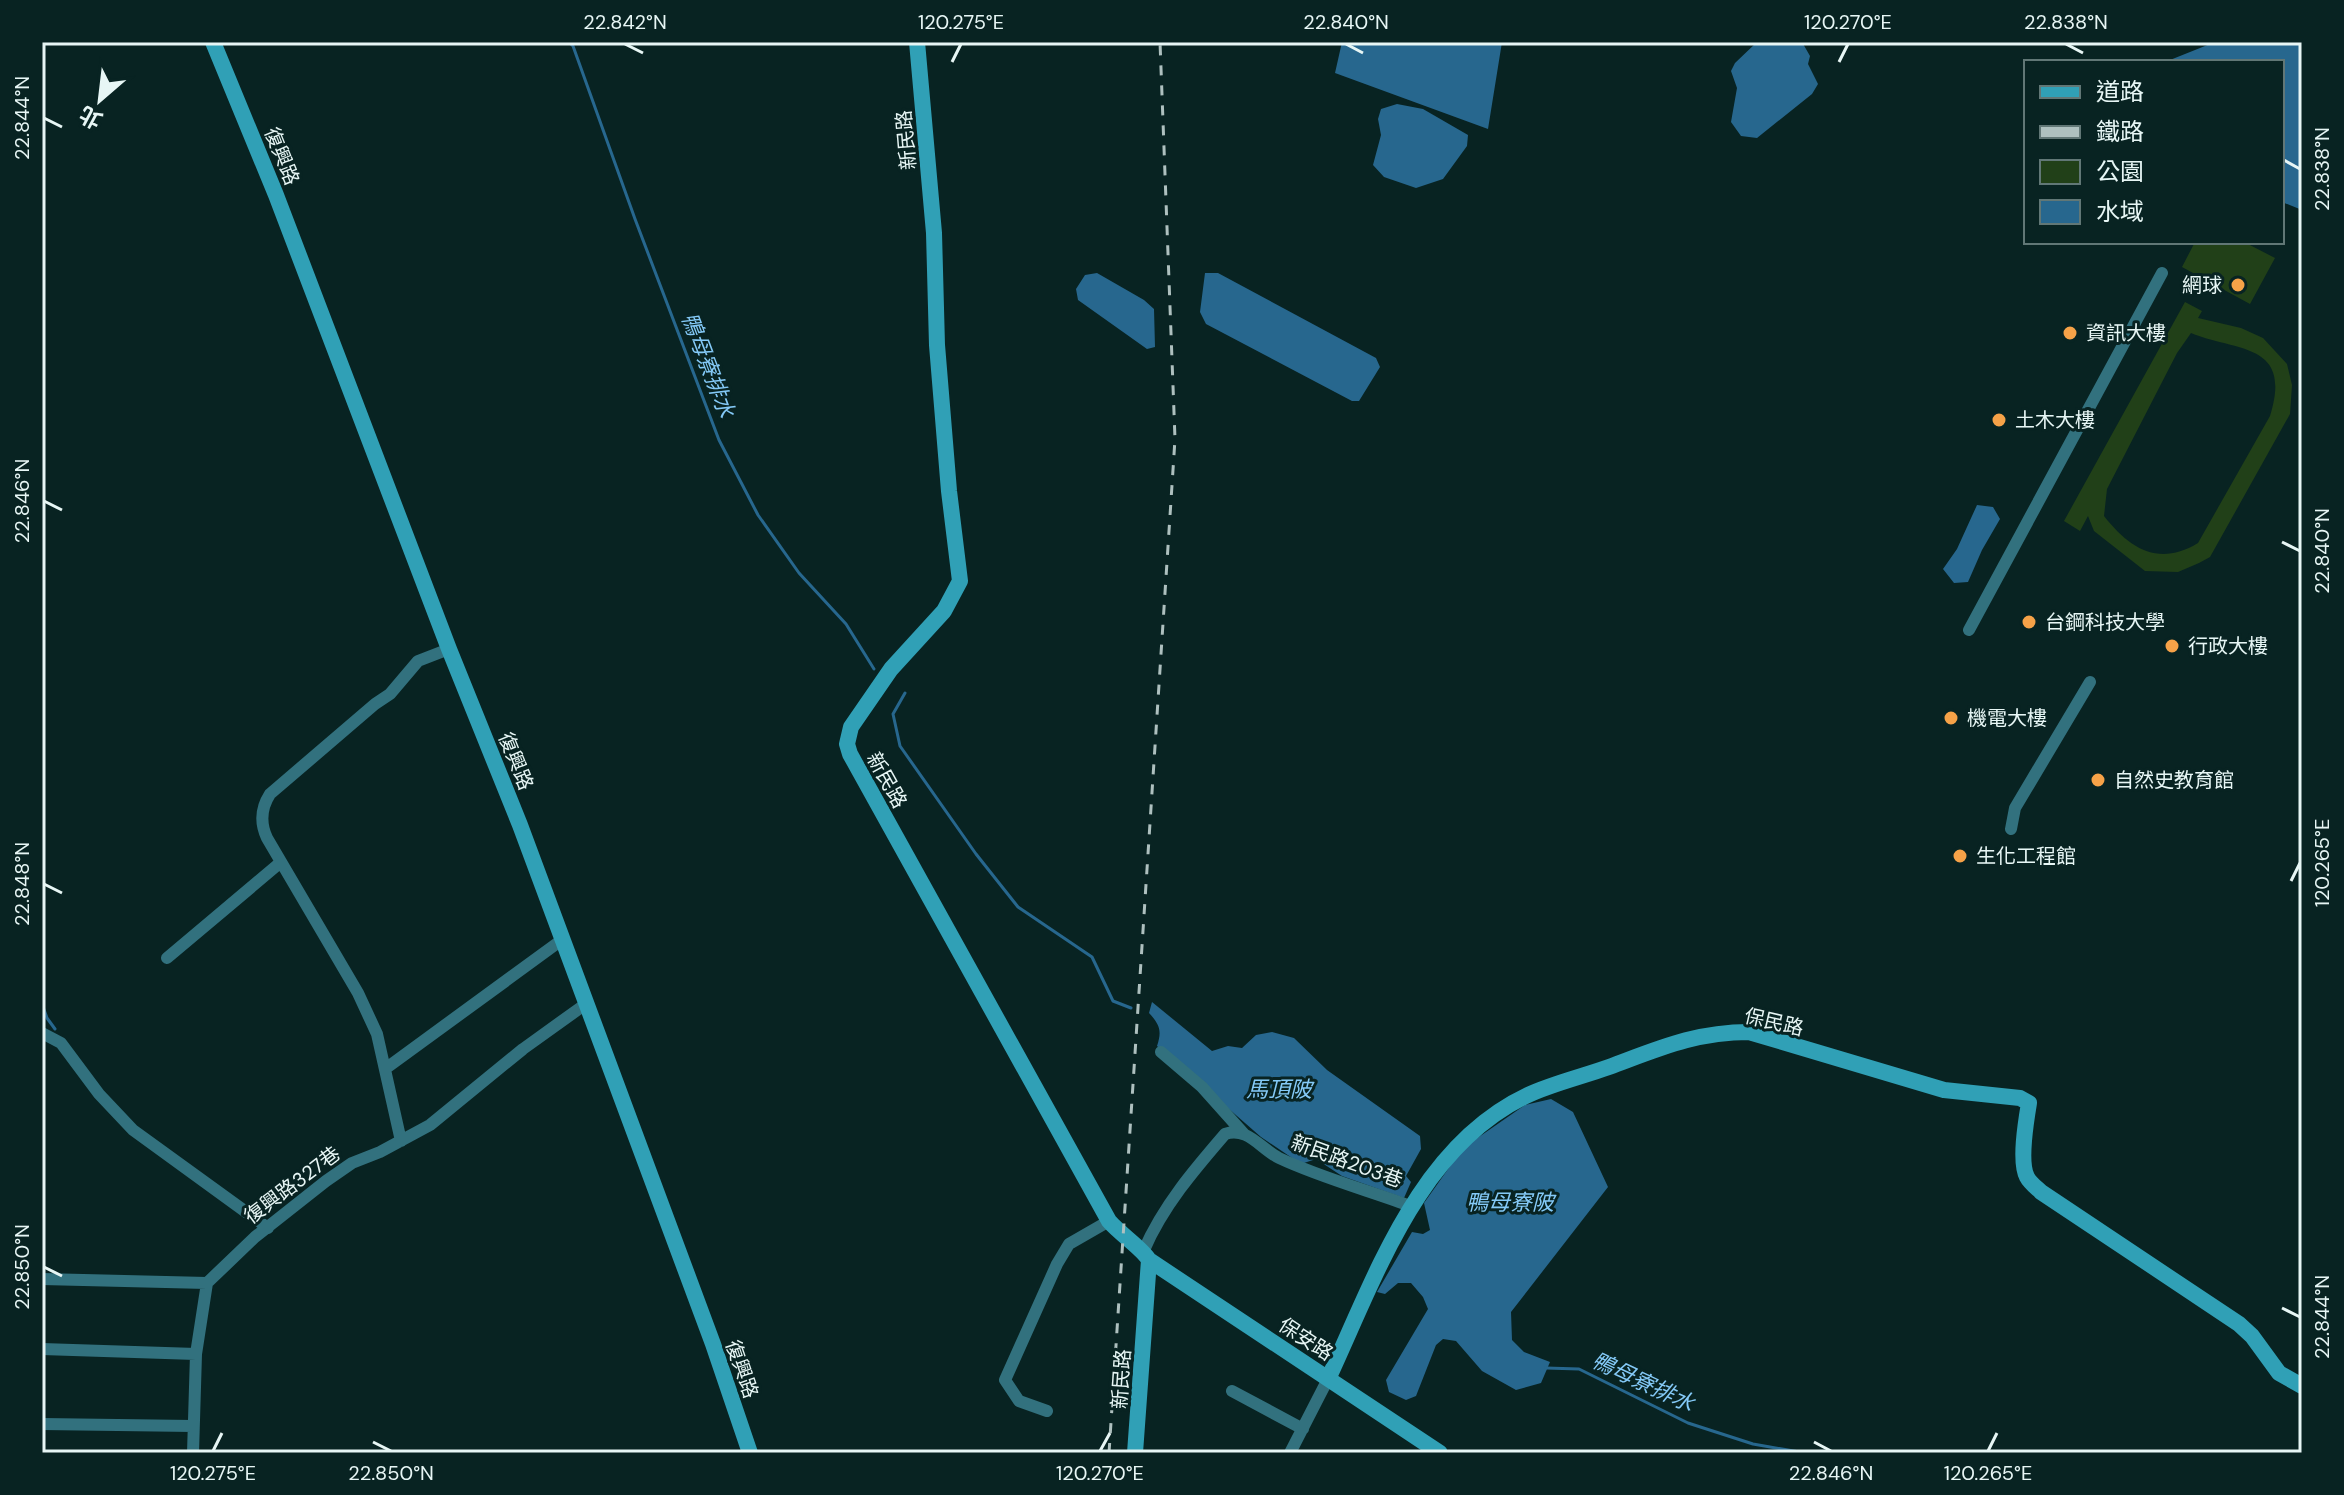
<svg xmlns="http://www.w3.org/2000/svg" width="2344" height="1495" font-family="'DM Sans','Noto Sans TC',sans-serif">
<style>
.green{fill:#214018;fill-rule:evenodd}
.water{fill:#27678e}
.lines{fill:none;stroke-linecap:round;stroke-linejoin:round}
.stream{stroke:#27678e;stroke-width:3}
.street{stroke:#32717e;stroke-width:12}
.secondary{stroke:#30a0b6;stroke-width:16}
.rail{stroke:#aec0bf;stroke-width:3;stroke-dasharray:10 10;stroke-linecap:butt}
.ticks{fill:none;stroke:#e7f6f5;stroke-width:3}
.poi-dot{fill:#f6a248;stroke:#082322;stroke-width:3}
.labels{text-anchor:middle;dominant-baseline:central;stroke-width:6;stroke-linejoin:round;paint-order:stroke}
.street-label{font-size:20px;fill:#e7f6f5;stroke:#082322}
.poi-label{font-size:20px;fill:#e7f6f5;stroke:#082322;text-anchor:start}
.water-label{font-size:22px;font-style:italic;fill:#84c9f7;stroke:#082322}
.neatline{fill:none;stroke:#e7f6f5;stroke-width:3}
.ticks-label{font-size:20px;text-anchor:middle;fill:#e7f6f5}
</style>
<rect width="100%" height="100%" fill="#082322"/>
<path class="green" d="M2195,242H2244L2275,258L2250,304L2182,267Z
M2185,302L2202,311L2198,318L2241,328L2263,338L2287,364L2292,385L2290,414L2210,557L2199,563L2178,572L2145,571L2094,531L2088,516L2080,531L2064,521ZM2191,333C2237,352 2293,342 2270,416L2198,543C2159,567 2130,549 2104,516L2107,489L2177,353Z"/>
<path class="water" d="M1342,42H1502L1488,129L1335,73Z
M1757,42H1802L1810,56L1808,64L1818,84L1812,94L1757,138L1741,136L1731,122L1737,88L1731,71L1735,63Z
M2215,42H2302V210L2282,202V62H2165Z
M1397,104L1423,109L1468,135L1467,146L1443,179L1416,188L1384,177L1373,165L1381,135L1378,119L1381,109Z
M1097,273L1144,300L1154,309L1155,347L1147,349L1078,300L1076,289L1085,275Z
M1205,273H1218L1376,358L1380,367L1359,401H1352L1206,324L1200,312Z
M1977,505L1993,507L2000,519L1982,550L1968,582L1954,583L1943,569L1957,549Z
M1152,1002L1212,1051L1228,1046L1242,1048L1256,1035L1272,1032L1294,1038L1327,1070L1420,1136L1421,1149L1406,1176L1411,1182L1404,1198L1342,1176L1316,1159L1301,1164L1261,1137L1157,1046C1162,1031 1160,1025 1149,1013Z
M1551,1099L1573,1112L1608,1187L1511,1312L1512,1340L1524,1352L1550,1362L1541,1383L1516,1390L1482,1371L1456,1341L1443,1339L1436,1345L1416,1396L1406,1400L1389,1392L1386,1380L1428,1309L1423,1297L1411,1283H1398L1385,1294L1377,1292L1412,1232L1423,1234L1430,1230L1424,1203L1463,1148L1525,1105Z"/>
<g class="lines">
<path class="stream" d="M569,42L573,46L635,219L719,440L758,515L799,573L846,624L874,669
M905,693L893,714L900,746L976,854L1018,907L1092,957L1113,1001L1131,1008
M42,1004L47,1018L55,1029
M1546,1368L1579,1369L1688,1423L1753,1444L1805,1453"/>
<path class="street" d="M1969,630L2162,273
M2011,829L2015,808L2090,682
M167,958L281,862
M42,1033L61,1043L99,1094L133,1130L268,1228
M1161,1052L1202,1087L1244,1134
M385,1069L563,939
M401,1141L377,1034L358,993L267,838C260,823 261,808 270,794L375,704L390,694L418,661L449,649
M1144,1250C1163,1206 1194,1170 1225,1134C1247,1126 1261,1149 1279,1158C1319,1177 1370,1191 1413,1207
M42,1279L207,1283
M42,1349L196,1354
M1232,1391L1303,1429
M1047,1411L1019,1401L1005,1380L1057,1264L1069,1244L1109,1221
M42,1424L193,1426
M193,1453L196,1354L207,1283L255,1237L326,1181L352,1163L380,1152L430,1125L523,1049L587,1003
M1290,1453L1329,1377"/>
<path class="secondary" d="M213,42L276,195L449,649L520,825L713,1344L750,1453
M917,42L934,233L937,345L949,491L960,581L944,611L891,669L851,727L847,744L850,754L1109,1221C1120,1234 1143,1249 1149,1260L1135,1453
M1149,1260L1440,1453
M1329,1377C1376,1276 1419,1146 1528,1095C1551,1084 1584,1076 1609,1067C1658,1049 1695,1032 1749,1032L1944,1090L2020,1098L2029,1103C2026,1121 2019,1162 2027,1177C2030,1183 2037,1188 2041,1192L2239,1324L2252,1336L2279,1373L2302,1386"/>
<path class="rail" d="M1109,1453L1175,439L1160,42"/>
</g>
<path class="ticks" d="M625,44L643,53M1346,44L1363,53M2066,44L2083,53M952,62L961,44M1839,62L1848,44M44,118L62,127M2282,159L2300,169M44,501L62,510M2282,542L2300,551M2291,881L2300,863M44,884L62,893M44,1267L62,1276M2282,1308L2300,1317M373,1442L391,1451M1814,1442L1831,1451M213,1451L222,1433M1100,1451L1110,1433M1988,1451L1997,1433"/>
<g class="poi-dot">
<circle cx="2238" cy="285" r="8"/>
<circle cx="2070" cy="333" r="8"/>
<circle cx="1999" cy="420" r="8"/>
<circle cx="2029" cy="622" r="8"/>
<circle cx="2172" cy="646" r="8"/>
<circle cx="1951" cy="718" r="8"/>
<circle cx="2098" cy="780" r="8"/>
<circle cx="1960" cy="856" r="8"/>
</g>
<g class="labels">
<g class="street-label">
<text transform="translate(906 140) rotate(-95)">新民路</text>
<text transform="translate(282 156) rotate(68)">復興路</text>
<text transform="translate(516 761) rotate(68)">復興路</text>
<text transform="translate(887 780) rotate(61)">新民路</text>
<text transform="translate(1774 1022) rotate(13)">保民路</text>
<text transform="translate(1347 1161) rotate(20)">新民路203巷</text>
<text transform="translate(292 1185) rotate(-37)">復興路327巷</text>
<text transform="translate(1306 1339) rotate(33)">保安路</text>
<text transform="translate(742 1369) rotate(71)">復興路</text>
<text transform="translate(1121 1379) rotate(-86)">新民路</text>
</g>
<g class="poi-label">
<text x="2222" y="285" text-anchor="end">網球</text>
<text x="2086" y="333">資訊大樓</text>
<text x="2015" y="420">土木大樓</text>
<text x="2045" y="622">台鋼科技大學</text>
<text x="2188" y="646">行政大樓</text>
<text x="1967" y="718">機電大樓</text>
<text x="2114" y="780">自然史教育館</text>
<text x="1976" y="856">生化工程館</text>
</g>
<g class="water-label">
<text transform="translate(708 365) rotate(69)">鴨母寮排水</text>
<text x="1279" y="1089">馬頂陂</text>
<text x="1510" y="1202">鴨母寮陂</text>
<text transform="translate(1643 1382) rotate(25)">鴨母寮排水</text>
</g>
</g>
<rect width="2344" height="1495" fill="none" stroke="#082322" stroke-width="88"/>
<rect x="2024" y="60" width="260" height="184" fill="#082322" stroke="#617776" stroke-width="2"/>
<rect x="2040" y="86" width="40" height="12" fill="#30a0b6" stroke="#617776" stroke-width="2"/>
<text x="2096" y="100" font-size="24" fill="#e7f6f5">道路</text>
<rect x="2040" y="126" width="40" height="12" fill="#aec0bf" stroke="#617776" stroke-width="2"/>
<text x="2096" y="140" font-size="24" fill="#e7f6f5">鐵路</text>
<rect x="2040" y="160" width="40" height="24" fill="#214018" stroke="#617776" stroke-width="2"/>
<text x="2096" y="180" font-size="24" fill="#e7f6f5">公園</text>
<rect x="2040" y="200" width="40" height="24" fill="#27678e" stroke="#617776" stroke-width="2"/>
<text x="2096" y="220" font-size="24" fill="#e7f6f5">水域</text>
<g transform="translate(100 100) rotate(208)" stroke="#082322" stroke-width="6" paint-order="stroke">
<path d="M0-6L14 30L0 20L-14 30Z" fill="#e7f6f5"/>
<text y="-12" font-size="22" font-weight="bold" text-anchor="middle" fill="#e7f6f5">北</text>
</g>
<rect x="44" y="44" width="2256" height="1407" class="neatline"/>
<g class="ticks-label">
<text x="625" y="29">22.842°N</text>
<text x="961" y="29">120.275°E</text>
<text x="1346" y="29">22.840°N</text>
<text x="1848" y="29">120.270°E</text>
<text x="2066" y="29">22.838°N</text>
<text transform="translate(22 118) rotate(-90)" y="7">22.844°N</text>
<text transform="translate(2322 169) rotate(-90)" y="7">22.838°N</text>
<text transform="translate(22 501) rotate(-90)" y="7">22.846°N</text>
<text transform="translate(2322 551) rotate(-90)" y="7">22.840°N</text>
<text transform="translate(2322 863) rotate(-90)" y="7">120.265°E</text>
<text transform="translate(22 884) rotate(-90)" y="7">22.848°N</text>
<text transform="translate(22 1267) rotate(-90)" y="7">22.850°N</text>
<text transform="translate(2322 1317) rotate(-90)" y="7">22.844°N</text>
<text x="213" y="1480">120.275°E</text>
<text x="391" y="1480">22.850°N</text>
<text x="1100" y="1480">120.270°E</text>
<text x="1831" y="1480">22.846°N</text>
<text x="1988" y="1480">120.265°E</text>
</g>
</svg>
